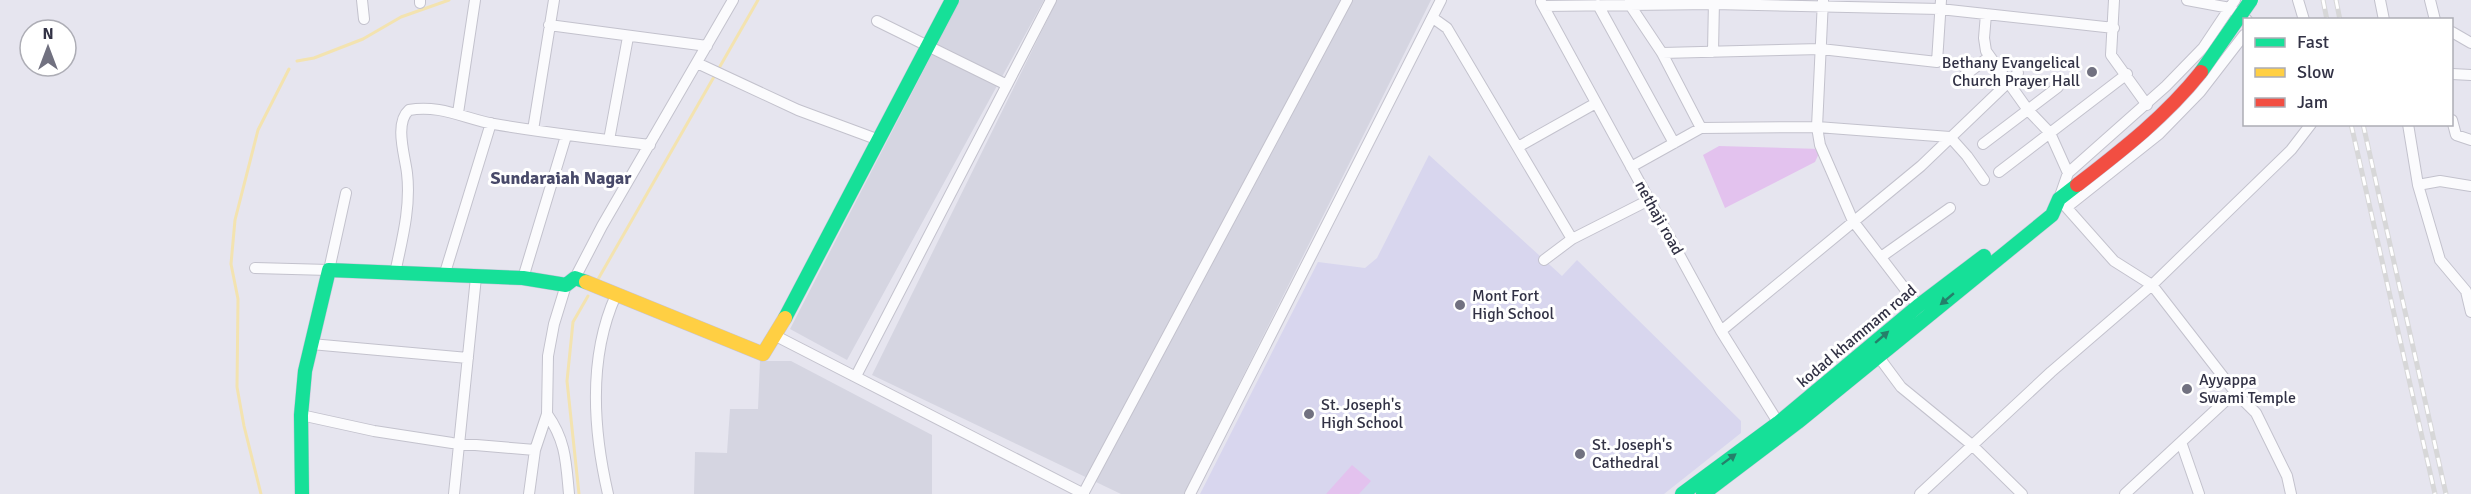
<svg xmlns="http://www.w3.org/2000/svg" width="2471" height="494" font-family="Signika,sans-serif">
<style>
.industrial{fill:#d5d5e1}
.education{fill:#d8d6ee}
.green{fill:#e3c2ee}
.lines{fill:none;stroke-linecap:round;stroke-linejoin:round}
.stream{stroke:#f3e3b0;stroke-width:3}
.street-casing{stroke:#c3c2cd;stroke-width:12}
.fast-casing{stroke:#c6c4d8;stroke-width:15}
.slow-casing{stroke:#c6c4d8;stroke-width:15}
.street{stroke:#fbfbfd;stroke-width:10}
.fast{stroke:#16e098;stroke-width:14}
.slow{stroke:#ffcf43;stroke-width:14}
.rail-casing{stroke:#d7d7d8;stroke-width:5}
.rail{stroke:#fff;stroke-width:3;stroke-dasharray:9;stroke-linecap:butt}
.fast-bridge-casing{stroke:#c6c4d8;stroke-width:15;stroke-linecap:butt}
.jam-bridge-casing{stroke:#c6c4d8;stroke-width:15;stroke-linecap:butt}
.fast-bridge{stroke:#16e098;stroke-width:14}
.jam-bridge{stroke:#f24e42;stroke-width:14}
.oneway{fill:#25806a}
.poi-dot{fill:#717180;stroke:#fff;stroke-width:2}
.labels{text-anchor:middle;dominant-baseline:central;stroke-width:6;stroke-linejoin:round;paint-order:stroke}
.poi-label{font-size:16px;fill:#323245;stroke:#fff;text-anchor:start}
.street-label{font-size:16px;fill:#323245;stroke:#fff}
.neighbourhood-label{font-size:18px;font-weight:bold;fill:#484969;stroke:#fff}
</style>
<rect width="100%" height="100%" fill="#e6e5ef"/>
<path class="industrial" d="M960,0H1044L847,360L790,329Z
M1057,0H1431L1184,494H1121L872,375Z
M760,361H791L932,435V494H694L695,452L727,453L730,409H758Z"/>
<path class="education" d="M1429,155L1562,276L1577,260L1741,421V433L1664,494H1200L1318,262L1365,268L1377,258Z"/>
<path class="green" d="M1719,146L1821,149L1815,162L1725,208L1703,155Z
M1352,465L1371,481L1359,494H1326Z"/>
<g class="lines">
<path class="stream" d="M297,61L314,58L363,39L401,17L449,0
M597,281L758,0
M261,494L244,426L237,387L238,299L231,264L235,220L258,130L289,69
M579,494L567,381L573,322L588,296"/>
<defs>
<path id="street" d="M362,0L364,19
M420,0V3
M1630,0V5L1662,53L1701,128
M1823,0L1817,127L1820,145L1853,221L1918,306
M2114,0L2111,55L2147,105
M2187,0L2230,8L2247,20
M2235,0L2203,48L2166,86L2068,173L2059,199L2114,261L2152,285L2235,392L2256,413L2287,476L2291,494
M2298,0L2304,20
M2380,0L2384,20
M2430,0L2435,20
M1541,2L1721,331L1781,427
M1598,5L1674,143
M1543,6L1714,4L1940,9L2114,28
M1986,14L1984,38L1986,51L2028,110L2050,133L2068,173
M1433,18L1447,28L1572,239
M877,21L1007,85
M549,25L707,46
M2452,32L2471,43
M1713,52L1714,0
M1662,53L1821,49L1937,62L1941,0
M697,63L798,110L879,140
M2452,74L2471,75
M1960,79L1989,57
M458,113L475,0
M2452,120L2456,135L2471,140
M2408,124L2418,185L2440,260L2466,291L2471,312
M533,130L554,0
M609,140L628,37
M1983,144L2058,87
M1518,147L1596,103
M1631,167L1701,128L1817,127L1950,137L1967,156L1984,180
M1999,172L2127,74
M2418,185L2440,181L2471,186
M2067,207L2159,134L2200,92L2244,35
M1881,257L1950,208
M1544,260L1572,239L1649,200
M255,268L329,270L346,193
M395,273C402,240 411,207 407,173C405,156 394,123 409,110C439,104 466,119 494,124C546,133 598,139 650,145
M444,276L491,123
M523,278L566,136
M575,278L602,226L733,0
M1721,331L1921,166L2018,73
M776,336L1084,494
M311,344L468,358
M1878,356L1901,387L1972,445L2022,494
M856,376L1051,0
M547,414C566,441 566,462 569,494
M301,415L374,431L452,443L535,450
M2181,442L2199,494
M454,494L476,277
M529,494L535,450L547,414L548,356L554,324L566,285
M608,494C593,429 588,357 616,295
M1083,494L1347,0
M1190,494L1441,0
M1920,494L2051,372L2152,285L2291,150L2311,124
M2125,494L2235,392"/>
<path id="fast" d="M785,318L952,0
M302,494L301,415L305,371L329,270L523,278L566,285L575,278L586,282
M1682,494L1778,423L1918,306L1984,256
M1703,494L1798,422L2052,215L2059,199L2077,185"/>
<path id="slow" d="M586,282L763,354L785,318"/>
</defs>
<use href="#street" class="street-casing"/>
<use href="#fast" class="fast-casing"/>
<use href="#slow" class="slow-casing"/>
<use href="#street" class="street"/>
<use href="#fast" class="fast"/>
<use href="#slow" class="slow"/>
<defs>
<path id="rail" d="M2323,0L2327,20
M2336,0L2340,20
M2351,124L2435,494
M2363,124L2446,494"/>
</defs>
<use href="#rail" class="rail-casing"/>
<use href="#rail" class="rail"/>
<defs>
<path id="fast-bridge" d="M2201,72L2251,0"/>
<path id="jam-bridge" d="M2077,185C2122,150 2165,117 2201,72"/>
</defs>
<use href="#fast-bridge" class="fast-bridge-casing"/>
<use href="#jam-bridge" class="jam-bridge-casing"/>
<use href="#fast-bridge" class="fast-bridge"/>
<use href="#jam-bridge" class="jam-bridge"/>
</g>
<defs><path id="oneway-solid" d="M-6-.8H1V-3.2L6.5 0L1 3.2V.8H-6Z" transform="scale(1.5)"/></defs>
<g class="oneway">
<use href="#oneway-solid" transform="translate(1947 299) rotate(140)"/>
<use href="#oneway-solid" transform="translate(1882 337) rotate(-41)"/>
<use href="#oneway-solid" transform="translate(1729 459) rotate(-37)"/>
</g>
<g class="poi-dot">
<circle cx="2092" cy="72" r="6"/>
<circle cx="1460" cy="305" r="6"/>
<circle cx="2187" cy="389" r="6"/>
<circle cx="1309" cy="414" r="6"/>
<circle cx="1580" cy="454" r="6"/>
</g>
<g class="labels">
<g class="poi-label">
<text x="2080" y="63" text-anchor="end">Bethany Evangelical<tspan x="2080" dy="18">Church Prayer Hall</tspan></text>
<text x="1472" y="296">Mont Fort<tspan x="1472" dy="18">High School</tspan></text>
<text x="2199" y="380">Ayyappa<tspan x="2199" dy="18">Swami Temple</tspan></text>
<text x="1321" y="405">St. Joseph's<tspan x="1321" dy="18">High School</tspan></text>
<text x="1592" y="445">St. Joseph's<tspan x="1592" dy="18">Cathedral</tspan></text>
</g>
<g class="street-label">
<text transform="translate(1659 218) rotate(61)">nethaji road</text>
<text transform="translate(1857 336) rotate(-40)">kodad khammam road</text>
</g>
<g class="neighbourhood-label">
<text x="561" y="178">Sundaraiah Nagar</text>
</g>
</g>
<rect x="2243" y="18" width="210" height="108" fill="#ffffff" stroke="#adadb5" stroke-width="1.5"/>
<rect x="2255" y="38" width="30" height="9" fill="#16e098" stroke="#adadb5" stroke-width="1.5"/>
<text x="2297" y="48" font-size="18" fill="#323245">Fast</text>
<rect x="2255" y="68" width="30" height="9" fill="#ffcf43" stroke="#adadb5" stroke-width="1.5"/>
<text x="2297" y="78" font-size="18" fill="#323245">Slow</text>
<rect x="2255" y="98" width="30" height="9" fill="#f24e42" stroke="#adadb5" stroke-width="1.5"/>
<text x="2297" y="108" font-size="18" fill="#323245">Jam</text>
<g transform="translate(48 48)"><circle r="28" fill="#ffffff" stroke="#adadb5" stroke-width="1.5"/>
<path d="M0-4.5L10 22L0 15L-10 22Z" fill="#717180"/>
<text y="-9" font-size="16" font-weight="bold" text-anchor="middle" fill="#323245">N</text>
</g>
</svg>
